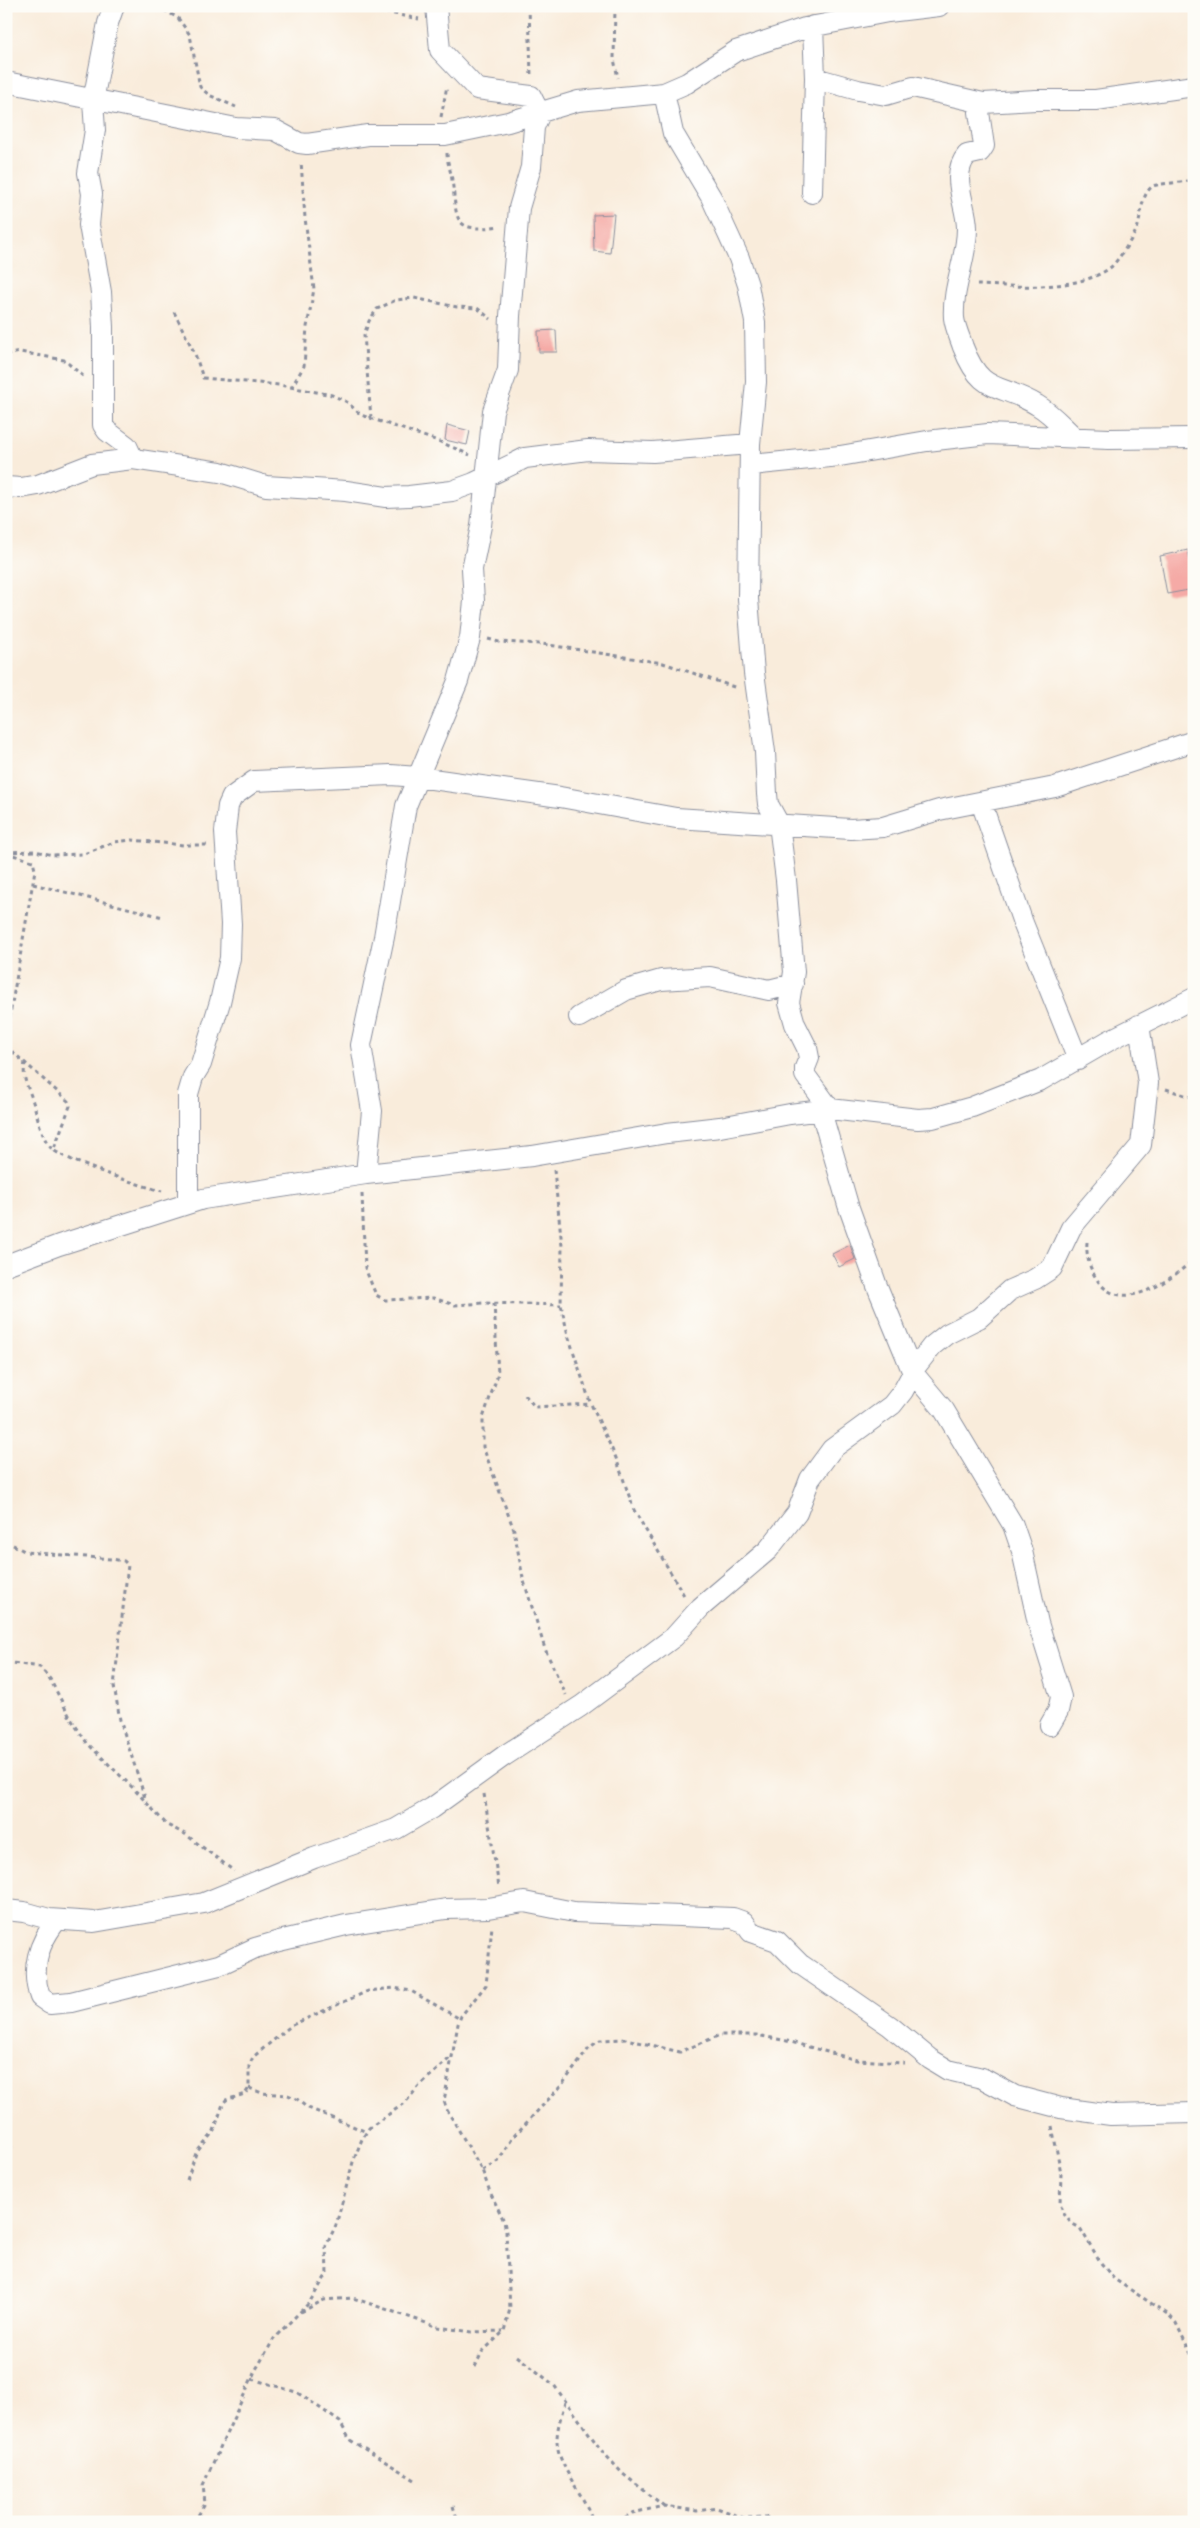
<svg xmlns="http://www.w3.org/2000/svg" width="1200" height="2528" font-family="Kalam,sans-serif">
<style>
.building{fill:#f5aaa6}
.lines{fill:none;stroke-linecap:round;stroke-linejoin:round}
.minor-casing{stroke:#8a8e9c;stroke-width:22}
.path{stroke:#8a8e9c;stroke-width:3;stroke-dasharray:4 4;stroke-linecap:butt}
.minor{stroke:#fff;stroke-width:20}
</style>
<rect width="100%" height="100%" fill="#fdfcf7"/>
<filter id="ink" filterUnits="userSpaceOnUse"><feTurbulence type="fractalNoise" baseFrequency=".02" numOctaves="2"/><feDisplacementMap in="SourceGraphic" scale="10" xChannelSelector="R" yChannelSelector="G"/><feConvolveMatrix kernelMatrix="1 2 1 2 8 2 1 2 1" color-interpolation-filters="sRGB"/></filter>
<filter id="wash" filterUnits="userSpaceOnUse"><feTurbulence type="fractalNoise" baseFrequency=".0096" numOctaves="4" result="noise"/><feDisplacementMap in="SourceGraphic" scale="20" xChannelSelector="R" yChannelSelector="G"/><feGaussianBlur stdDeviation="1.12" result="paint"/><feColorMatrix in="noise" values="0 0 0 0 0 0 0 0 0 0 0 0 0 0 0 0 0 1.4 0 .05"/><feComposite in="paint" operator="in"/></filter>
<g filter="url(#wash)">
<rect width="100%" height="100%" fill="#f9ecdb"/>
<g id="blocks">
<path class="building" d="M614,214L610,253L594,251L593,215Z
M556,330L557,352H539L538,331Z
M447,425L470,431L467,445L445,440Z
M1188,550L1190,560H1194V589L1167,594L1160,556Z
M850,1245L855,1259L839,1267L832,1254Z"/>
</g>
</g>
<g filter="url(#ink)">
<use href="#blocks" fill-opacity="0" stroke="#8a8e9c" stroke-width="1"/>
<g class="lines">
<defs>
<path id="minor" d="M114,6L108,23L93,101L95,130L88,173L92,194L89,225L101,292L103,327V425L107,431L127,446L133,459
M815,78L858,90L886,95L913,87L983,103L1036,100H1096L1194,86
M6,82L236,128L275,130L299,143L307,144L368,135H445L508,122L578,101L664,93L687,83L736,51L805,28L888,12L939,6
M664,93L673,133L711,197L739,258L748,285L755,322L756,382L750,444L748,599L754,673L765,752L767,794L768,804L779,824L786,880L794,972L789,1003L795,1024L807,1048L809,1058L805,1068V1075L830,1109
M983,103L979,112L984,146L980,152L967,155C949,176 967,205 967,228C967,259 952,287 954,318C955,327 960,338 963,347C982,396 999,382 1037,405C1051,413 1062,426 1074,437
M812,193L815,78L813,26
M751,465L840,456L927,441L988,434L1109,439L1194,438
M6,487L21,488L38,485L92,464L133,459L220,472L266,486L346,491L386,497L409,496L452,491L474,483L525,458L588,450L653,452L750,444
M981,802L1023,923L1078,1060
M579,1017L626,990L661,980L710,977L769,990L793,984
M821,1111L848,1205L877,1286L913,1373L944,1410L1013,1525L1022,1551L1038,1623L1061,1697L1058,1711L1050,1725
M366,1174L372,1111L361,1045L384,937L406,806L458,681L470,638L474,601L472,569L481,526L493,411L508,370L510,316L519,208L531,167L534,127L540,114L531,96L477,89L440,50L436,6
M188,1203V1094L193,1077L201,1064L220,1002L230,958L231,924L225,832L228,806L232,797L254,781L391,775L418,777L560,797L676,818L851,829L883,827L939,810L1055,787L1194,741
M6,1265L59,1245L203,1199L366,1174L532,1156L667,1133L720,1127L790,1114L830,1109L918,1119L933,1118L972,1107L1041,1080L1110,1040L1194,998
M6,1910L24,1912L49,1919L94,1922L204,1903L314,1858L396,1829L432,1808L504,1756L581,1706L674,1637L701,1607L768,1550L797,1513L810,1479L832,1449L892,1405L903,1391L917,1365L932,1346L947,1334L979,1318L1010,1290L1035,1279L1052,1268L1071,1228L1141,1145L1148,1083L1139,1025
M57,1920C39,1942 30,1969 40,1997L50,2004L71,2002L219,1965L255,1948L279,1941L346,1925L446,1909L488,1908L524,1902L574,1912L733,1918L744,1922L751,1932L777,1941L800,1964L890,2026L930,2059L948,2070L982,2078L1015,2096L1061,2108L1111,2115L1194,2113"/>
</defs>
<use href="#minor" class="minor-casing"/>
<path class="path" d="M157,6L178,18L190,35L200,87L209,95L236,107
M354,6L419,19
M529,6L531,77
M615,6L614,59L618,78
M441,117L447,86
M447,153C447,163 451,171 452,180C458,218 450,234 499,226
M977,285C1015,286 1079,292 1111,267C1118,261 1133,237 1137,229C1142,216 1140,195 1153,186C1155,184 1186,182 1194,180
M174,312L195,354L203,378L279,385L332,395L347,402L361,415L438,441L470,455
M6,355L20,352L64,360L83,376
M291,388L304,366L307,327L314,289L305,218L301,161
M371,418L364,335L369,321L377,309L396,300L414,298L457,307L477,308L491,319
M488,639L499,642L542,644L663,663L737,688
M6,852L35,851L53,855L84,854L114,842L132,840L183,845H208
M6,853L33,861L35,870L6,1038
M33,884L163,917
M6,1046L68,1101L70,1106L53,1151
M25,1062C22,1081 28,1085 33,1102C38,1117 41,1137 51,1148C62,1160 144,1187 162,1191
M1166,1089L1194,1098
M554,1170L562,1246L561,1305L568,1335L590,1402L616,1458L634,1510L685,1597
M362,1194L365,1268L376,1295L385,1300L433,1298L455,1305L484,1303L561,1305
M1087,1242C1086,1255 1089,1267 1096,1278C1120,1317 1170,1281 1194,1259
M494,1303L498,1374L483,1418V1447L514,1530L523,1578L545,1649L566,1695
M525,1395L535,1407L591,1404
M6,1541L26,1552L111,1559L124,1561L128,1565L114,1686L120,1720L146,1801
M6,1662L40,1667L50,1679L71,1719L87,1743L133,1788L167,1825L185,1834L234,1871
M484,1794L499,1887
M249,2088L262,2093L288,2095L297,2099L306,2107L367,2132
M1052,2126L1061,2173L1060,2203L1064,2214L1071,2223L1080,2228L1101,2263L1114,2279L1169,2315L1176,2323L1194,2360
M6,2148L14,2147
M482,2170L498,2161L514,2136L561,2086L590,2047L600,2040L626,2039L680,2052L720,2035H756L787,2041L857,2060L904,2063
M187,2180L196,2153L214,2131L223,2104L226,2100L245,2094L249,2088V2066L253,2057L292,2025L368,1991L394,1988L411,1991L460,2019
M301,2312L324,2300L353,2298L438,2327L472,2332L503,2331
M517,2356L554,2385L601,2450L623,2474L664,2506
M475,2367L482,2352L504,2331L510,2309L506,2232L504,2221L490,2192L482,2170L447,2110L444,2101L458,2024L461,2016L486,1985L492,1926
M252,2379L296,2392L307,2399L340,2422L350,2440L415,2480
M565,2402C562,2414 557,2427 557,2440C557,2467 586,2496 593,2522
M453,2506L458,2522
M194,2522L205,2504L203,2485L255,2371L275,2337L309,2303L327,2274L326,2246L336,2225L353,2162L362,2139L369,2128L405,2103L419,2086L450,2058
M618,2522L632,2513L664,2506L697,2511L717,2508L744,2518L765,2517L781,2522"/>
<use href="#minor" class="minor"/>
</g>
</g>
<rect width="1200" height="2528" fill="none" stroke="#fdfcf7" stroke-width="25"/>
</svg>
